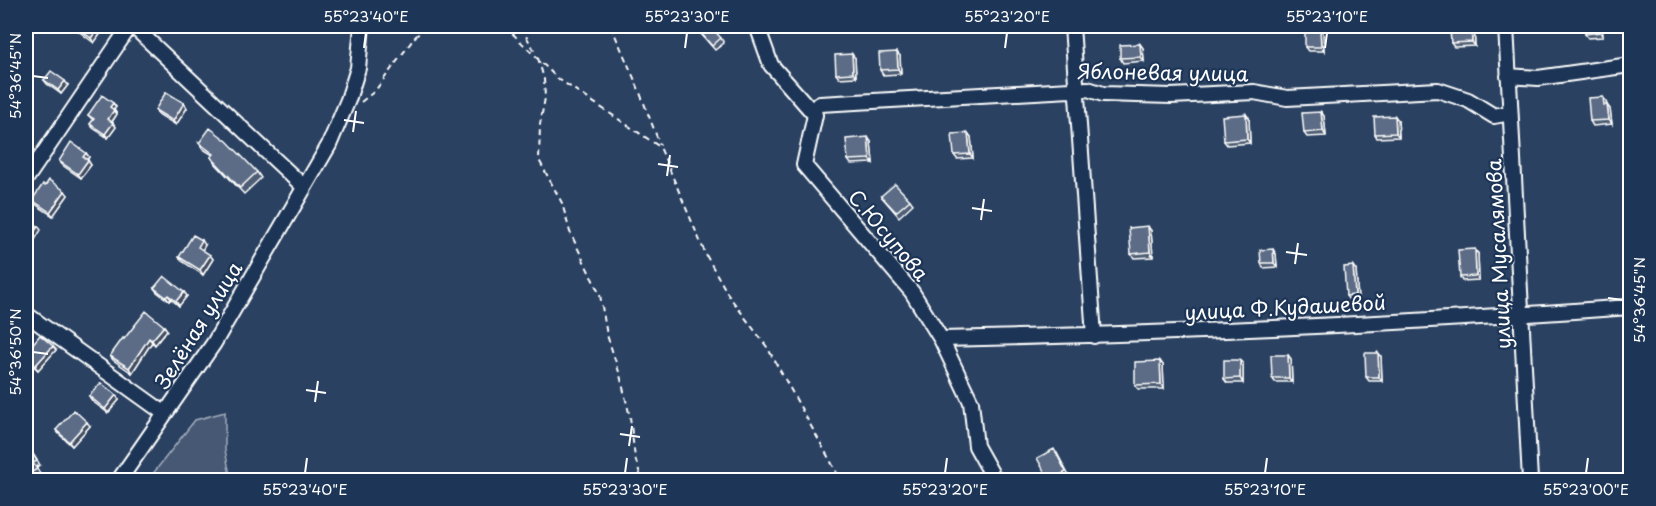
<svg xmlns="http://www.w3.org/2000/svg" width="1656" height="506" font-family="'Playpen Sans',sans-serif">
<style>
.green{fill:#465975;stroke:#a2acba;stroke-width:1.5}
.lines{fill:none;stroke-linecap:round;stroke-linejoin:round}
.minor-casing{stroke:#fff;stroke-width:18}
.path{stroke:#fff;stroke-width:2;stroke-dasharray:6 4.5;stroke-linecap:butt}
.minor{stroke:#1d3557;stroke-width:14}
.wall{fill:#4e5d73;stroke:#fff;stroke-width:1.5}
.shaded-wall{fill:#404c5e;stroke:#fff;stroke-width:1.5}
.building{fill:#5b6c86;stroke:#fff;stroke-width:1.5}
.ticks{fill:none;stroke:#fff;stroke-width:2}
.labels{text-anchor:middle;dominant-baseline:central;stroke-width:4.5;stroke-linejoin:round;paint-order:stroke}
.street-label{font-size:20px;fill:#fff;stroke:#1d3557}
.neatline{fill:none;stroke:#fff;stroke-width:2}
.ticks-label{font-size:15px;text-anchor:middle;fill:#fff}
</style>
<rect width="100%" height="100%" fill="#2a4161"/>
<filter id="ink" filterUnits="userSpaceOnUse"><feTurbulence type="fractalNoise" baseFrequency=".0167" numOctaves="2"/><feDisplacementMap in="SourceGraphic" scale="12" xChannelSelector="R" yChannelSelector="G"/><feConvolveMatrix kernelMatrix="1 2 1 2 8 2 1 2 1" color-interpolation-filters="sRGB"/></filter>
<g filter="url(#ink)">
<path class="green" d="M225,412V450L231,480H148L195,420Z"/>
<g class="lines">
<defs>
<path id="minor" d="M133,26L304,187
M757,26L771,65L815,115L804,165L912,292L941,339L971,402L976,446L995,480
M1072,26L1094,336
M1506,26L1530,480
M1508,76L1538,78L1630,65
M811,110L820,104L1088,89L1103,94L1171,96L1254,92L1287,98L1438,90L1468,100L1494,116L1510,113
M26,179L130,26
M26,314L164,413
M941,339C1171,334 1401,324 1630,307
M119,480L214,343L329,145L348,100L358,68L362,26"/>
</defs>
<use href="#minor" class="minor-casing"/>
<path class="path" d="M505,26L557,78L660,147L706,255L729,296L767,347L841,480
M524,26L526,36L536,53
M611,26L637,85L660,145
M538,58L544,79L545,98L540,124L539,160L562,203L570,232L600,295L607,335L620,375L630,417L635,458L642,480
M361,102L375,91L415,37L427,26"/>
<use href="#minor" class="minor"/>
</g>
<path class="wall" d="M74,26H106L94,43L77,30Z
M694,26L721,38L724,43L715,50Z
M1450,26H1473L1474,27L1475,46L1454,47L1451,43Z
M1584,26H1602L1603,37L1588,38L1585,34Z
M1320,29L1323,33L1324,51H1308L1305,47Z
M1140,44L1143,48L1144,61L1123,63L1120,58Z
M900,56L901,74L883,75L880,70Z
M855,58L856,77L839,78L836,74Z
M44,80L68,85L61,94L47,84Z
M1603,97L1606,101L1607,105L1610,109L1612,124L1593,126L1590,121Z
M113,103L116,107L114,110L117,114L112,122L116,127L108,138L93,128L90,124L93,120L88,115Z
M184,103L187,108L176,125L158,114L155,110Z
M1321,112L1324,116L1326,136L1307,137L1304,133Z
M1249,118L1250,143L1227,145L1224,141Z
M1398,120L1399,137L1377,138L1375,134Z
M968,133L971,137L973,158L957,159L954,155Z
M871,142L873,163L851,164L848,160Z
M199,143L257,172L261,178L244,194L215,163L211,157L213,155L203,149Z
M86,153L89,157L87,160L91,165L81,178L62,165L59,161Z
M45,186L68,195L53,216L35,204L32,200Z
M881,196L910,200L913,204L899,217Z
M1151,231L1153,257L1134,258L1131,254Z
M205,245L202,250L210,255L213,259L203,275L182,261L179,257Z
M1276,254L1277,267L1263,268L1261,263Z
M1478,254L1479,280L1462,281L1460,277Z
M1356,270L1358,300H1349L1346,296Z
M154,288L184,292L187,296L179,306L171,299L169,301L157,292Z
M164,326L167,330L155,345L152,342L132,373L113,360L110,356L124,339Z
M56,350L38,370L26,360V352Z
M1288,355L1291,359L1292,382H1275L1272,378Z
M1381,357L1382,381H1369L1366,377Z
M1160,361L1163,365L1164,389H1138L1135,385Z
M1243,364V383H1227L1224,379Z
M89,396L119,400L108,413L92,401Z
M90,426L72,446L59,434L56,430Z
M31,451L40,465L36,467L40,474L27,480L26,479V454Z
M1057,453L1069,476L1061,480H1049Z"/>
<path class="shaded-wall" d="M100,26H106L94,43L91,38Z
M1471,26H1473L1474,27L1475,46L1472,42Z
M1599,26H1602L1603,37L1600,32Z
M1320,29L1323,33L1324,51L1321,47Z
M1140,44L1143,48L1144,61L1141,57Z
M897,52L900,56L901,74L898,69Z
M852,54L855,58L856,77L853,73Z
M65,81L68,85L61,94L58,90Z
M113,103L116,107L113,111L110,107Z
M184,103L187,108L176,125L173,121Z
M1607,105L1610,109L1612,124L1609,120Z
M114,110L117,114L111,123L108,119Z
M1321,112L1324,116L1326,136L1323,131Z
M1246,114L1249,118L1250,143L1247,139Z
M1395,116L1398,120L1399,137L1396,133Z
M113,123L116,127L108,138L105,134Z
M968,133L971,137L973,158L970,154Z
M868,137L871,142L873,163L870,159Z
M86,153L89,157L86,161L83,157Z
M88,160L91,165L81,178L78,174Z
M65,191L68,195L53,216L50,212Z
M38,226L41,230L26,254V245Z
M1148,226L1151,231L1153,257L1150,252Z
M202,240L205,245L201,252L198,247Z
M1273,249L1276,254L1277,267L1274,263Z
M1475,249L1478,254L1479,280L1476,276Z
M210,255L213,259L203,275L200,270Z
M1353,266L1356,270L1358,300L1355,295Z
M184,292L187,296L179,306L176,301Z
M168,295L171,299L169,301L166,297Z
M164,326L167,330L155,345L152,340Z
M149,338L152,342L132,373L129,368Z
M53,346L56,350L38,370L35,366Z
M1378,353L1381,357L1382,381L1379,377Z
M1288,355L1291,359L1292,382L1289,378Z
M1240,360L1243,364V383L1240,378Z
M1160,361L1163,365L1164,389L1161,384Z
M116,395L119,400L108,413L105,409Z
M87,422L90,426L72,446L69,442Z"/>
<path class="building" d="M74,26H100L91,38Z
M695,26H710L721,38L712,46Z
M1450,26H1471L1472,42L1451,43Z
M1584,26H1599L1600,32L1585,34Z
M1305,29H1320L1321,47H1305Z
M1140,44L1141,57L1120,58V45Z
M897,52L898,69L880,70L879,53Z
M852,54L853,73L836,74L835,55Z
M51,71L65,81L58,90L44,80Z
M166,92L184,103L173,121L155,110Z
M102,95L113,103L110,107L114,110L108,119L113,123L105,134L90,124L94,119L88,115Z
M1603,97L1604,105H1607L1609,120L1590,121L1588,98Z
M1321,112L1323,131L1304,133L1302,113Z
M1246,114L1247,139L1224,141L1222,116Z
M1395,116L1396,133L1375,134L1374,117Z
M210,128L227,141L257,172L240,188L211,157L214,154L199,143Z
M968,133L970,154L954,155L952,134Z
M868,137L870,159L848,160L846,139Z
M71,142L86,153L83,157L88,160L78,174L59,161Z
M49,180L65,191L50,212L32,200L43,184L45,186Z
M895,184L910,200L896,212L881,196Z
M26,218L38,226L26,245Z
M1148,226L1150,252L1131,254L1129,228Z
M193,235L202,240L198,247L210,255L200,270L179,257Z
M1273,249L1274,263H1261L1260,250Z
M1475,249L1476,276L1460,277L1458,250Z
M1353,266L1355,295L1346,296L1344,267Z
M164,276L184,292L176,301L168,295L166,297L154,288Z
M146,311L164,326L152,340L149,338L129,368L110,356L123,338L124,339Z
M40,335L53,346L35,366L26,358V352Z
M1365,353H1378L1379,377H1366Z
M1271,355H1288L1289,378H1272Z
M1224,360H1240V378L1224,379Z
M1160,361L1161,384L1135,385V362Z
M101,383L116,395L105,409L89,396Z
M74,410L87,422L69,442L56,430Z
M1054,449L1066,472L1050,480H1049L1037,458Z
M31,451L37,461L33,463L37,469L26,476V454Z"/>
</g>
<path class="ticks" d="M364,48L366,33M685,48L687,33M1005,48L1007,33M1325,48L1327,33M33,76L48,78M344,120L364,123M353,132L356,111M658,164L678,167M667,176L670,155M972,208L992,211M981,220L984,199M1286,252L1307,255M1295,264L1298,243M1608,298L1623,300M33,352L48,354M306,390L326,393M315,402L318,381M620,434L640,437M629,446L632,426M305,473L307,458M625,473L627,458M945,473L947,458M1265,473L1267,458M1586,473L1588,458"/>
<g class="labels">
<g class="street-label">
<text transform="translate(1163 72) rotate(1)">Яблоневая улица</text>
<text transform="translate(889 235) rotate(50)">С.Юсупова</text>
<text transform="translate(1498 254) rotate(-93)">улица Мусалямова</text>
<text transform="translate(1285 307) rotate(-3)">улица Ф.Кудашевой</text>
<text transform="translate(198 325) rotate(-58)">Зелёная улица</text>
</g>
</g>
<rect width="1656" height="506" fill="none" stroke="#1d3557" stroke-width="66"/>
<rect x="33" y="33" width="1590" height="440" class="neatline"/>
<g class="ticks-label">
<text x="366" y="22">55°23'40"E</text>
<text x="687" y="22">55°23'30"E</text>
<text x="1007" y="22">55°23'20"E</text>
<text x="1327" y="22">55°23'10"E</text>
<text transform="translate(16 76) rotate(-90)" y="5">54°36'45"N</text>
<text transform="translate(1640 300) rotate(-90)" y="5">54°36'45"N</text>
<text transform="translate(16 352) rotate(-90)" y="5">54°36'50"N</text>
<text x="305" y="495">55°23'40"E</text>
<text x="625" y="495">55°23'30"E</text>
<text x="945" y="495">55°23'20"E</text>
<text x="1265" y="495">55°23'10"E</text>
<text x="1586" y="495">55°23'00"E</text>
</g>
</svg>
